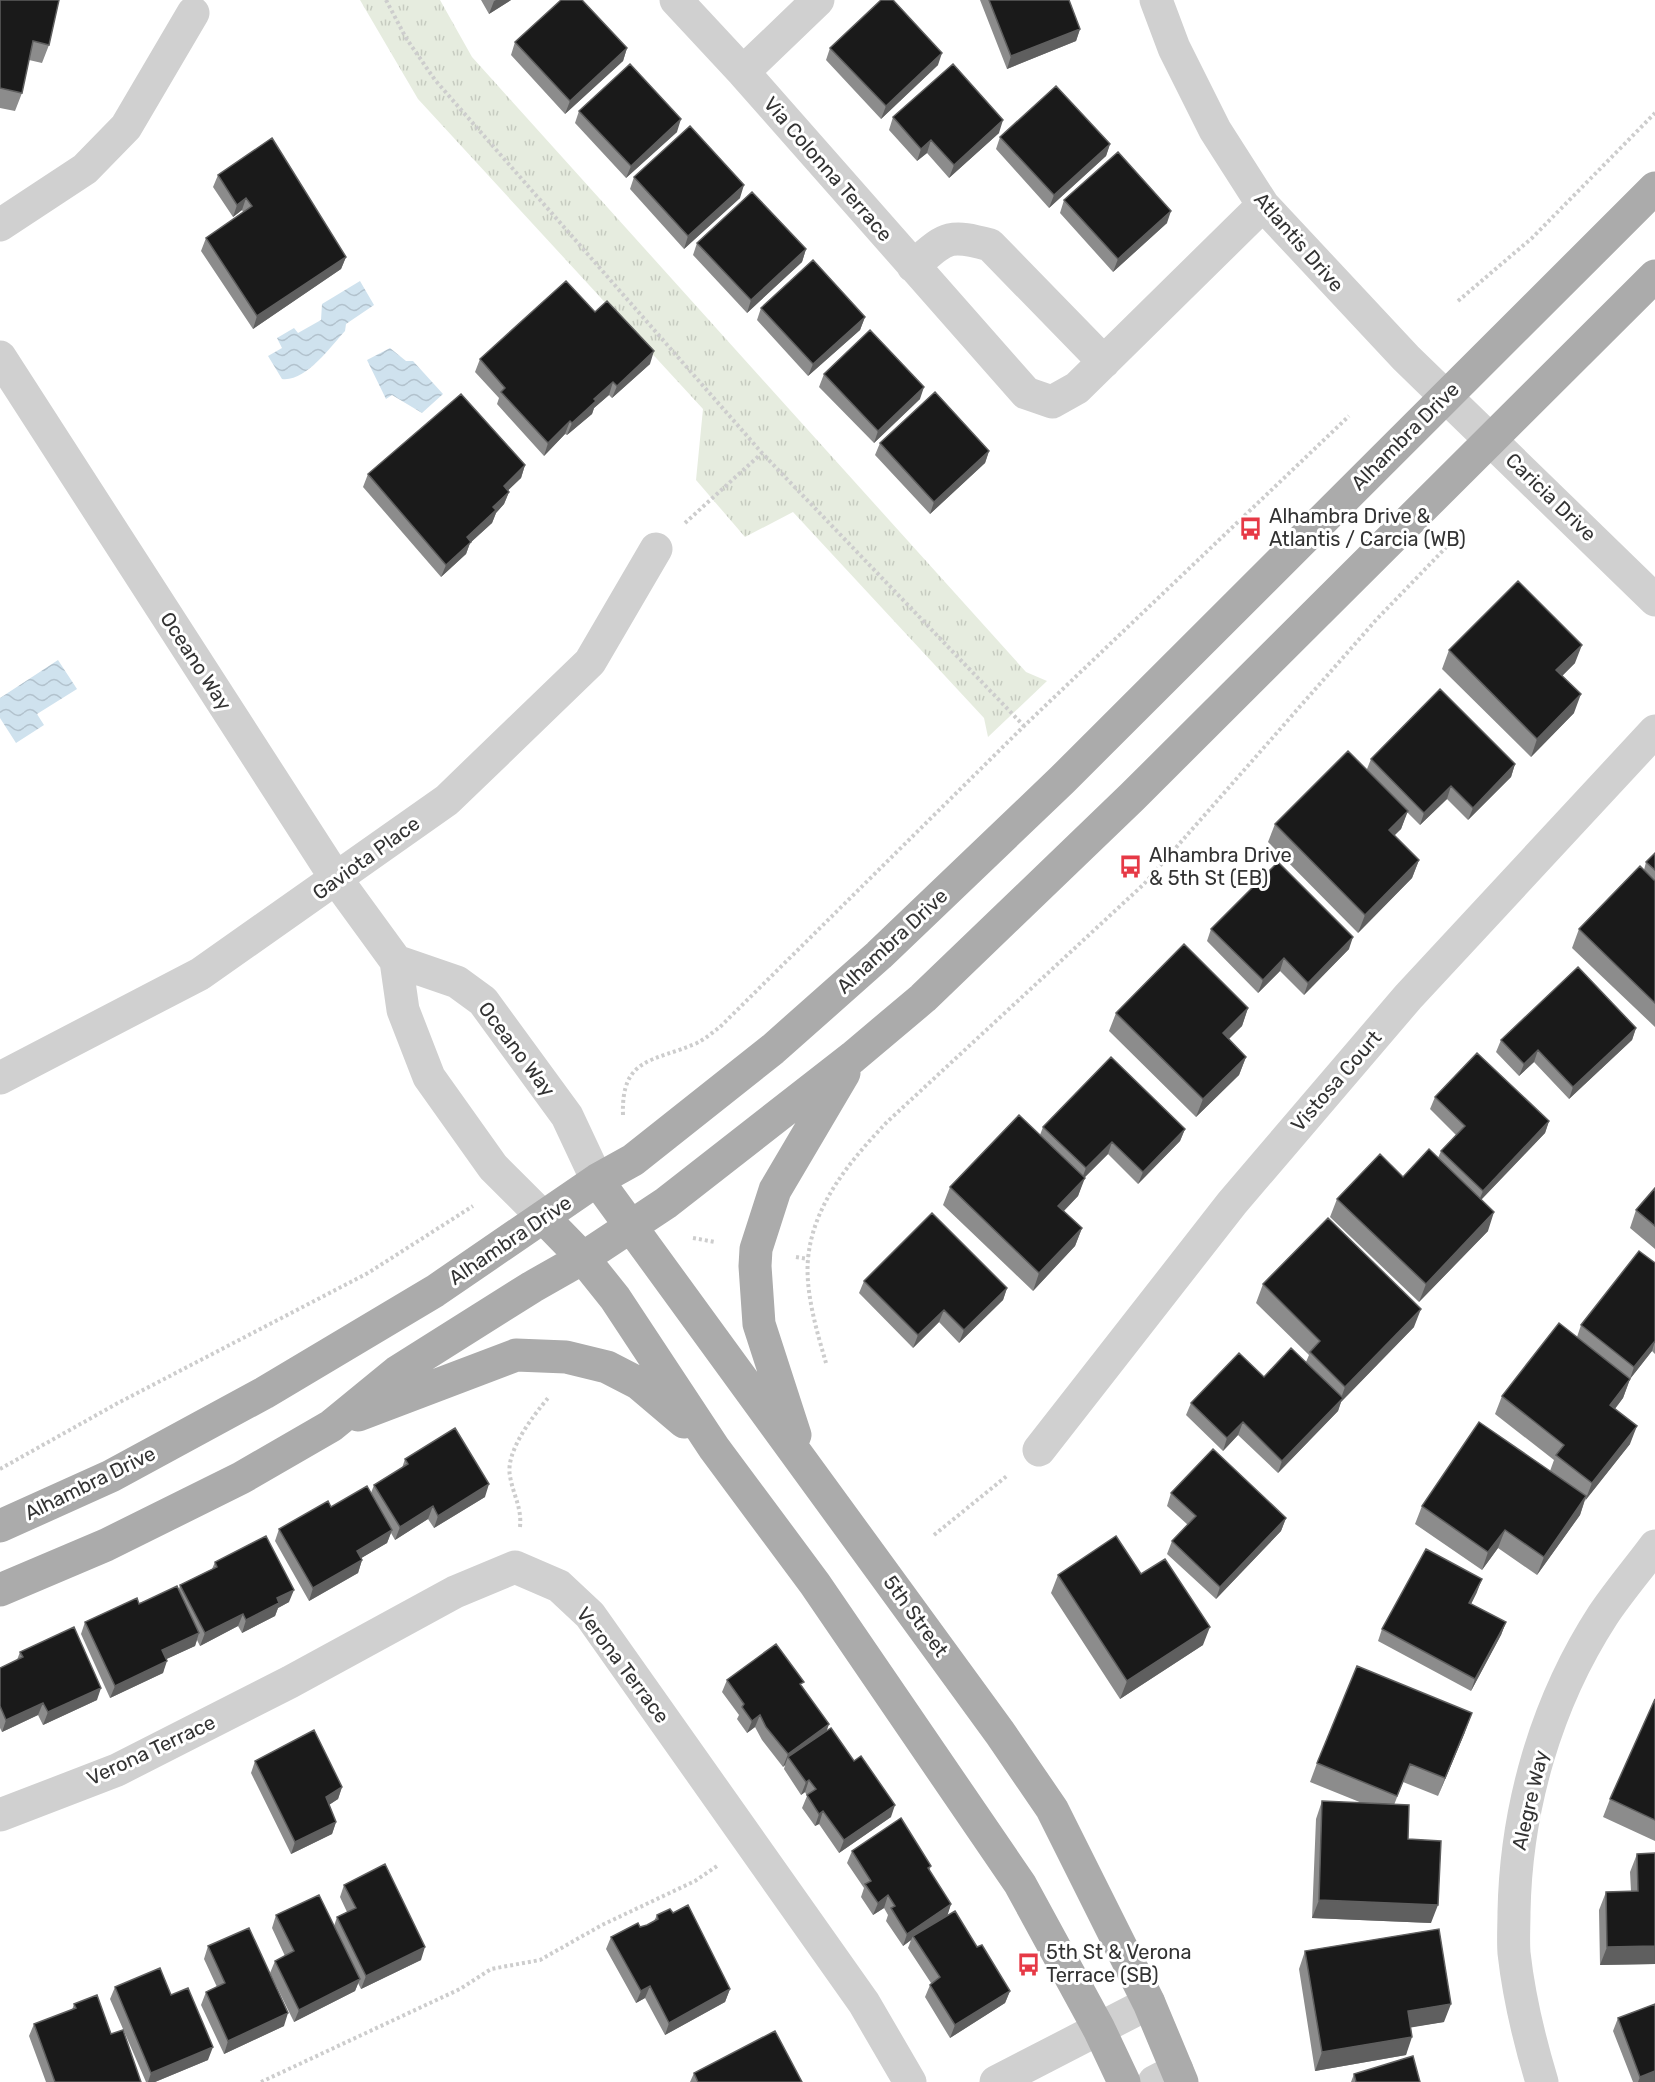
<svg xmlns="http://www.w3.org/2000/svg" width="1655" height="2082" font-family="Rubik,sans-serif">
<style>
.park{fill:url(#park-tufts)}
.water{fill:url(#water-waves)}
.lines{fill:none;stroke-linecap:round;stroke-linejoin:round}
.path{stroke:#cdcdcd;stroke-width:4;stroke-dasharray:3 3;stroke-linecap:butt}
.minor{stroke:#d0d0d0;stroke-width:33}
.major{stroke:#ababab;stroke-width:33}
.wall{fill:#8c8c8c}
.shaded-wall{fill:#5f5f5f}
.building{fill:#1a1a1a;stroke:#5f5f5f;stroke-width:1.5}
.labels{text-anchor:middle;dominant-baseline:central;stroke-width:6;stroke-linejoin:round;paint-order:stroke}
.street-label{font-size:20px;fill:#333;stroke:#fff}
.poi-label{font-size:20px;fill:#333;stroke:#fff;text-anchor:start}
</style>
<defs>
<pattern id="park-tufts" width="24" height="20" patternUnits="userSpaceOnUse" patternTransform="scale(1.5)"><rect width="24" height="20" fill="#e6ecdf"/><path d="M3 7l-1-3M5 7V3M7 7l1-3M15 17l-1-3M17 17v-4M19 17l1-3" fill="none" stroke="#c6cbc0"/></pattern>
<pattern id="water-waves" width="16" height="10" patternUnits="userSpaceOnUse" patternTransform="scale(1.5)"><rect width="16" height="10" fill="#cfe2ee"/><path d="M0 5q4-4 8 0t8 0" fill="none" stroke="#b2c2cd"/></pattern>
</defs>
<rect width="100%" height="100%" fill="#fff"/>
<path class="park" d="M360,0H440L472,57L1026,672L1047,681L988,737L984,718L793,512L745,537L696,480L703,409L418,99Z"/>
<path class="water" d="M360,281L374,305L346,324L345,331C330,347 306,382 282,379L268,356L282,348L277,338L294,328L298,333L321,320L322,304Z
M390,348L406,361H413L443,394L422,413L392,395L386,399L367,360Z
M58,660L77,689L37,714L44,725L16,743L0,718V698Z"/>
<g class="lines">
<path class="path" d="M386,0L406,38L435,80L762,453L1024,726
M1458,301L1532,238L1655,113
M685,523L762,453
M623,1115C621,1057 653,1062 697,1043C705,1039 713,1032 720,1027L1024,726L1349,416
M693,1238L715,1242
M796,1257L808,1259
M826,1363C817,1332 805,1292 808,1259C813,1204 851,1160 887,1122L1144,884L1376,620L1459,534
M0,1469L118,1403L368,1273L473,1206
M520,1527C522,1507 513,1495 510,1476C505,1452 533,1416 548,1398
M934,1535L1008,1475
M261,2082L460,1989L491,1969L540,1960L602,1925L695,1881L717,1866"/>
<path class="minor" d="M676,0L743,72L1026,393L1052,402L1077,388L1263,205
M1156,0L1174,48L1215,130L1263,205L1406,358L1655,600
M743,72L818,0
M0,225L85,169L126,127L193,13
M913,266C946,238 947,233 990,245L1104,362
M0,357L337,880L396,961L403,1010L429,1077L493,1167L543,1217
M396,961L457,982L483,1001L567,1116L597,1180
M0,1078L200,974L447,800L590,662L656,549
M1039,1450L1232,1203L1408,997L1655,731
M0,1815L117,1770L290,1682L455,1592L515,1567L559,1586L590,1615L864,2003L910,2082
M996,2082L1149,2003
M1154,2082L1177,2070
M1542,2082C1529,2039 1519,1998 1514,1953C1513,1940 1514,1926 1514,1912C1516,1808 1546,1703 1603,1615C1619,1591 1638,1569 1655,1546"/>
<path class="major" d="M597,1180L1000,1733L1052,1809L1149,2003L1182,2082
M543,1217L583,1258L615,1298L714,1448L815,1584L1020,1884L1099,2029L1124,2082
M358,1415L516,1355L566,1357L607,1367L638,1383L684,1422
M795,1435L759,1324L755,1266L756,1249L775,1190L844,1073
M0,1526L111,1476L264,1393L435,1291L597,1180L633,1160L773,1049L879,955L1062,780L1655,188
M0,1590L106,1545L241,1478L331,1426L397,1372L532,1287L583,1258L666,1203L853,1057L923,998L1132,797L1655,276"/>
</g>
<path class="wall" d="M0,0L49,45L42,63L29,60L22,93L15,111L0,108Z
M481,0H511L489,14Z
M980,0H1069L1080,29L1076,41L1007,69Z
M515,42L627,48L623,61L565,114L511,55Z
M830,48L938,65L881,119L826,60Z
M579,111L677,132L626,178L575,123Z
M893,117L999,133L949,178L927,153L917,161L889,130Z
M1000,137L1110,144L1106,156L1049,208L996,149Z
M218,175L346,257L341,269L253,329L201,251L206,238L243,212L242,210L233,217L213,187Z
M634,177L740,198L684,249L630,189Z
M1064,200L1167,223L1113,272L1060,213Z
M697,243L806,249L802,262L747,313L693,255Z
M761,308L865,317L860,330L808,376L757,320Z
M595,312L650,364L612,398L609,395L594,408L592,414L567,435L565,434L544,456L497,404L499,398L475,372L480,359Z
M824,374L920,399L874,443L819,387Z
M880,443L989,451L985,463L930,514L875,455Z
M525,465L521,478L508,490L509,492L504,504L496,513L492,523L470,543L466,554L441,577L363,487L368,474Z
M1449,650L1575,663L1562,676L1574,713L1531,757L1442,669Z
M1371,759L1515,764L1511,777L1468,820L1447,799L1420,825L1407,812L1401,829L1394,835L1419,860L1412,878L1358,933L1268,842L1275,824L1367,769Z
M1655,853V1027L1572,948L1579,929L1644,870L1646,862Z
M1211,929L1349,949L1304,995L1280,971L1258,993L1207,941Z
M1248,1008L1242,1026L1228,1039L1246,1057L1239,1075L1196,1117L1109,1031L1116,1013Z
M1636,1028L1632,1040L1569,1099L1534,1062L1519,1076L1496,1052L1501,1040Z
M1435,1097L1549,1121L1545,1133L1481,1200L1488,1231L1419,1302L1330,1217L1337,1199L1403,1177L1438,1158L1441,1151L1456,1135L1430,1109Z
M1043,1127L1185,1129L1180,1141L1138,1184L1108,1154L1084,1178L1078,1196L1064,1211L1082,1228L1075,1246L1033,1291L943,1205L950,1187L1040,1135Z
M1655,1188V1249L1630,1228L1636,1210Z
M1655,1263V1354L1652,1351L1630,1379L1623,1398L1615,1409L1630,1444L1585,1500L1580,1515L1537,1575L1498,1548L1482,1570L1415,1524L1422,1506L1550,1471L1554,1460L1495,1414L1502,1396L1577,1337L1581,1325Z
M864,1281L1007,1288L1003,1300L959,1343L939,1322L913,1348L859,1293Z
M1263,1284L1414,1327L1341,1402L1338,1411L1278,1473L1238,1435L1223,1451L1186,1415L1191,1403L1306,1362L1309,1355L1256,1303Z
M405,1459L485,1497L434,1528L428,1519L395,1540L391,1533L387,1543L361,1558L362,1560L358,1573L309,1601L275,1541L279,1529L331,1507L371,1493L374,1485L402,1468Z
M1171,1493L1286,1518L1281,1531L1216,1599L1167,1554L1172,1541L1188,1525L1167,1506Z
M215,1562L289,1602L278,1608L275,1616L242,1633L238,1626L200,1646L197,1640L195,1646L166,1659L163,1673L110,1698L81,1634L85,1622L179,1589L180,1585L212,1569Z
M1141,1574L1203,1645L1120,1699L1051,1593L1058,1575Z
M1477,1592L1471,1604L1506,1622L1501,1635L1471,1691L1378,1641L1382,1629Z
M20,1652L97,1700L43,1725L38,1715L2,1732L0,1728V1668L17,1660Z
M727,1680L802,1686L827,1731L891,1817L839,1853L819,1824L815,1826L802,1808L807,1796L805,1792L801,1795L784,1769L785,1765L783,1767L762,1740L755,1727L747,1733L737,1719L739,1715L722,1692Z
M1655,1699V1841L1603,1817L1610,1799Z
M1465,1732L1438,1796L1403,1782L1394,1805L1408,1839L1431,1923L1312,1918L1316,1819L1322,1801L1362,1803L1310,1782L1317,1763Z
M255,1761L342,1787L338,1799L329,1805L336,1822L332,1834L291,1854L251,1773Z
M852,1851L931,1866L929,1871L951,1904L947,1915L977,1947L1010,1991L1005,2003L950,2038L925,1997L930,1985L931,1983L908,1948L911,1940L903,1946L886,1921L888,1915L884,1908L873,1915L861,1897L864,1888L847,1863Z
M1655,1853V1964L1600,1965L1599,1910L1606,1892L1631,1891L1630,1872L1637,1854Z
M344,1885L421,1960L361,1989L358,1983L355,1991L294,2022L270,1973L275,1961L285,1956L272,1928L276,1915L334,1926L337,1917L347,1912L340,1897Z
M673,1913L730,1989L725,2002L665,2035L645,1998L636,2003L606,1949L611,1937L647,1925L654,1921L657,1915Z
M208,1946L284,2026L224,2054L201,2005L206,1992L217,1987L204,1959Z
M1305,1951L1444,2022L1411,2027L1406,2055L1315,2071L1299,1969Z
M115,1987L171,1995L208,2060L155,2082H146L110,1999Z
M74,2004L111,2034L141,2082H46L29,2036L34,2024L72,2010Z
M1655,2004V2082H1633L1613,2031L1618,2018Z
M694,2073L802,2082H690Z
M1354,2074L1420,2082H1351Z"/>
<path class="shaded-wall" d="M496,0H511L489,14L494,1Z
M1080,29L1076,41L1007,69L1011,56Z
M627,48L623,61L565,114L570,101Z
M942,53L938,65L881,119L886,106Z
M681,119L677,132L626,178L631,166Z
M1003,120L999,133L949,178L954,165Z
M931,140L927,153L917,161L921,149Z
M1110,144L1106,156L1049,208L1054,195Z
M744,185L740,198L684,249L688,236Z
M246,198L242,210L233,217L237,205Z
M1171,211L1167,223L1113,272L1118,259Z
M806,249L802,262L747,313L751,300Z
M346,257L341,269L253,329L257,316Z
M865,317L860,330L808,376L813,364Z
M654,351L650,364L612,398L617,386Z
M613,382L609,395L594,408L592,414L567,435L572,423L594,399Z
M924,387L920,399L874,443L878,431Z
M570,421L565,434L544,456L548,443Z
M989,451L985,463L930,514L934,502Z
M525,465L521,478L499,499L504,486Z
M509,492L504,504L496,513L492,523L470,543L466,554L441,577L446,565L467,537L493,507Z
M1582,645L1575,663L1550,688L1556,670Z
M1581,694L1574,713L1531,757L1537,739Z
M1515,764L1511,777L1468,820L1473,808Z
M1451,786L1447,799L1420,825L1424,813Z
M1408,811L1401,829L1382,848L1389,830Z
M1419,860L1412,878L1358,933L1365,915Z
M1353,937L1349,949L1304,995L1308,983Z
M1284,958L1280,971L1258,993L1263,980Z
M1248,1008L1242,1026L1216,1052L1223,1033Z
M1636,1028L1632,1040L1569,1099L1573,1087Z
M1538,1050L1534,1062L1519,1076L1524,1064Z
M1246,1057L1239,1075L1196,1117L1203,1099Z
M1549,1121L1545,1133L1478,1203L1483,1191Z
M1185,1129L1180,1141L1138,1184L1143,1172Z
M1112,1142L1108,1154L1081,1181L1086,1168Z
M1085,1178L1078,1196L1051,1224L1058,1206Z
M1494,1212L1488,1231L1419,1302L1426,1284Z
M1082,1228L1075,1246L1033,1291L1039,1273Z
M1007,1288L1003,1300L959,1343L964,1330Z
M1421,1309L1414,1327L1341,1402L1338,1411L1278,1473L1282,1461L1340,1401L1345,1387Z
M944,1310L939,1322L913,1348L918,1335Z
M1655,1341L1652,1351L1630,1379L1634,1367Z
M1630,1379L1623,1398L1604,1423L1610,1405Z
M1243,1422L1238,1435L1223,1451L1227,1438Z
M1637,1426L1630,1444L1585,1501L1592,1483Z
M489,1484L485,1497L434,1528L438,1516Z
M1586,1496L1580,1515L1537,1575L1544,1557Z
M433,1506L428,1519L395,1540L400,1527Z
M1286,1518L1281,1531L1216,1599L1220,1587Z
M392,1530L387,1543L353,1563L357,1551Z
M1505,1530L1498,1548L1482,1570L1488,1552Z
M362,1560L358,1573L309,1601L313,1588Z
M1482,1579L1477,1592L1465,1616L1469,1603Z
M294,1590L289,1602L278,1608L275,1616L242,1633L246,1620L277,1598Z
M243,1614L238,1626L200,1646L205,1633Z
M1506,1622L1501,1635L1471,1691L1475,1679Z
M1210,1627L1203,1645L1120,1699L1127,1681Z
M199,1633L195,1646L158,1663L162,1650Z
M167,1661L163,1673L110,1698L115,1686Z
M101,1688L97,1700L43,1725L48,1712Z
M43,1703L38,1715L2,1732L6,1720Z
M1472,1713L1465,1732L1438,1796L1445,1778Z
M760,1715L755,1727L747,1733L752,1721Z
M829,1724L825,1736L788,1757L785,1765L783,1767L788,1754Z
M809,1780L805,1792L801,1795L806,1782Z
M342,1787L338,1799L321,1810L326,1797Z
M895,1805L891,1817L839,1853L844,1840Z
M823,1811L819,1824L815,1826L819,1814Z
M336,1822L332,1834L291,1854L295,1842Z
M888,1895L884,1908L873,1915L878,1903Z
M1319,1900L1438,1905L1431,1923L1312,1918Z
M951,1904L947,1917L913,1936L911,1940L903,1946L907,1934Z
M1655,1946V1964L1600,1965L1607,1947Z
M425,1947L421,1960L361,1989L366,1976Z
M360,1979L355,1991L294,2022L299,2010Z
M650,1986L645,1998L636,2003L641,1991Z
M730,1989L725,2002L665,2035L669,2023Z
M1010,1991L1005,2003L950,2038L955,2025Z
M1451,2004L1444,2022L1402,2029L1408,2011Z
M288,2013L284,2026L224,2054L228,2041Z
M1412,2037L1406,2055L1315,2071L1322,2052Z
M213,2047L208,2060L155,2082H148L151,2073Z
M1655,2071V2082H1638L1640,2077Z"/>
<path class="building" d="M0,0H59L49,45L33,41L22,93L0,88Z
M561,0H582L627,48L570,101L515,42Z
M881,0H893L942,53L886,106L830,48Z
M989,0H1069L1080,29L1011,56Z
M630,64L681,119L631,166L579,111Z
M953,64L1003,120L954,165L931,140L921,149L893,117Z
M1056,86L1110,144L1054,195L1000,137Z
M690,126L744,185L688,236L634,177Z
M272,138L346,257L257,316L206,238L252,206L246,198L237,205L218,175Z
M1118,152L1171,211L1118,259L1064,200Z
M752,192L806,249L751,300L697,243Z
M813,260L865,317L813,364L761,308Z
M566,281L595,312L607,301L654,351L617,386L613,382L594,399L596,401L572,423L570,421L548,443L501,392L505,388L480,359Z
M870,330L924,387L878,431L824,374Z
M935,392L989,451L934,502L880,443Z
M461,394L525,465L504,486L509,492L493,507L496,510L467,537L471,542L446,565L368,474Z
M1518,581L1582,645L1556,670L1581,694L1537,739L1449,650Z
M1440,689L1515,764L1473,808L1451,786L1424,813L1371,759Z
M1348,751L1408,811L1389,830L1419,860L1365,915L1275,824Z
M1655,853V870L1646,862Z
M1278,862L1353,937L1308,983L1284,958L1263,980L1211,929Z
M1640,866L1655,881V1003L1579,929Z
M1184,944L1248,1008L1223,1033L1246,1057L1203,1099L1116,1013Z
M1578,967L1636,1028L1573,1087L1538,1050L1524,1064L1501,1040Z
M1477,1053L1549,1121L1483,1191L1441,1151L1465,1126L1435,1097Z
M1111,1057L1185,1129L1143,1172L1112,1142L1086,1168L1043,1127Z
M1019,1115L1085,1178L1058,1206L1082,1228L1039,1273L950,1187Z
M1429,1149L1494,1212L1426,1284L1337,1199L1380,1154L1403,1177Z
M1655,1188V1226L1636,1210Z
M932,1213L1007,1288L964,1330L944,1310L918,1335L864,1281Z
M1328,1218L1421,1309L1345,1387L1310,1352L1320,1341L1263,1284Z
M1639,1251L1655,1263V1341L1634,1367L1581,1325Z
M1559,1323L1630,1379L1610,1405L1637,1426L1592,1483L1556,1455L1564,1445L1502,1396Z
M1291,1348L1343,1398L1282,1461L1243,1422L1227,1438L1191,1403L1239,1353L1264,1377Z
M1479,1422L1586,1496L1544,1557L1505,1530L1488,1552L1422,1506Z
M455,1428L489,1484L438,1516L433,1506L400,1527L374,1485L408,1464L405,1459Z
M1213,1449L1286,1518L1220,1587L1172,1541L1196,1516L1171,1493Z
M367,1486L392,1530L357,1551L362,1560L313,1588L279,1529L328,1501L331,1507Z
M266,1536L294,1590L277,1598L279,1603L246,1620L243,1614L205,1633L180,1585L217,1567L215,1562Z
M1116,1536L1141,1574L1165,1559L1210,1627L1127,1681L1058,1575Z
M1426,1549L1482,1579L1469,1603L1506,1622L1475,1679L1382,1629Z
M177,1586L199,1633L162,1650L167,1661L115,1686L85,1622L137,1598L139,1604Z
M74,1627L101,1688L48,1712L43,1703L6,1720L0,1706V1668L23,1657L20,1652Z
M776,1644L804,1682L800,1684L829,1724L788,1754L766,1727L760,1715L752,1721L742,1707L744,1704L727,1680Z
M1357,1666L1472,1713L1445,1778L1410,1764L1397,1796L1317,1763Z
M1655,1699V1820L1610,1799Z
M831,1728L854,1761L861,1756L895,1805L844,1840L823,1811L819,1814L807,1795L816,1789L809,1780L806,1782L788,1757Z
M314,1730L342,1787L326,1797L336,1822L295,1842L255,1761Z
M1322,1801L1409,1805L1408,1839L1441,1841L1438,1905L1319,1900Z
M901,1818L931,1866L928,1868L951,1904L907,1934L891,1908L895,1906L888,1895L878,1903L865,1884L871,1881L852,1851Z
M1655,1853V1946L1607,1947L1606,1892L1638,1891L1637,1854Z
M385,1864L425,1947L366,1976L337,1917L356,1908L344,1885Z
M319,1895L360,1979L299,2010L275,1961L294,1951L276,1915Z
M688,1905L730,1989L669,2023L650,1986L641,1991L611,1937L638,1923L640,1927L647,1925L658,1919L657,1915L670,1909L673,1913Z
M955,1911L977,1947L982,1945L1010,1991L955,2025L930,1985L940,1977L913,1936Z
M249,1928L288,2013L228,2041L206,1992L225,1983L208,1946Z
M1439,1929L1451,2004L1408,2011L1412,2037L1322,2052L1305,1951Z
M160,1968L171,1995L188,1988L213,2047L151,2073L115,1987Z
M97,1995L111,2034L123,2030L141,2082H55L34,2024L76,2008L74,2004Z
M1655,2004V2071L1640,2077L1618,2018Z
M775,2031L802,2082H698L694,2073Z
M1413,2056L1420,2082H1356L1354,2074Z"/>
<defs>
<symbol id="bus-bare" viewBox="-9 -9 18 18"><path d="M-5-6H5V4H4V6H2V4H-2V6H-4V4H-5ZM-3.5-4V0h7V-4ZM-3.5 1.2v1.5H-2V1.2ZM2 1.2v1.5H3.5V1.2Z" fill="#e63946" stroke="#fff" stroke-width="2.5" paint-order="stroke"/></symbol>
</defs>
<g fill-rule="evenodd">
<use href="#bus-bare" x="1234" y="512" width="33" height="33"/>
<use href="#bus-bare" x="1114" y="850" width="33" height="33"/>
<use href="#bus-bare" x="1012" y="1948" width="33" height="33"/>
</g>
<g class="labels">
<g class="street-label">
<text transform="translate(828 169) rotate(49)">Via Colonna Terrace</text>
<text transform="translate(1299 242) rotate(49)">Atlantis Drive</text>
<text transform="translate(1405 436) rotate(-45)">Alhambra Drive</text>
<text transform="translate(1551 497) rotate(44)">Caricia Drive</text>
<text transform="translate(196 661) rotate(57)">Oceano Way</text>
<text transform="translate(366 858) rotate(-36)">Gaviota Place</text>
<text transform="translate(892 941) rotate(-43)">Alhambra Drive</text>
<text transform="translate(517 1049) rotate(53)">Oceano Way</text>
<text transform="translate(1336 1081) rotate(-49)">Vistosa Court</text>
<text transform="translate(510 1240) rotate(-34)">Alhambra Drive</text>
<text transform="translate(90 1483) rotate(-26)">Alhambra Drive</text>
<text transform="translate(916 1616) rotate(54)">5th Street</text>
<text transform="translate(623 1665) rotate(53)">Verona Terrace</text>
<text transform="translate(151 1750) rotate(-25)">Verona Terrace</text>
<text transform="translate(1530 1800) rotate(-77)">Alegre Way</text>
</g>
<g class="poi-label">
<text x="1269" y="516">Alhambra Drive &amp;<tspan x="1269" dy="23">Atlantis / Carcia (WB)</tspan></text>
<text x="1149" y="855">Alhambra Drive<tspan x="1149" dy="23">&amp; 5th St (EB)</tspan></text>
<text x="1046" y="1952">5th St &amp; Verona<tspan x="1046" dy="23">Terrace (SB)</tspan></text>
</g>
</g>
</svg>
